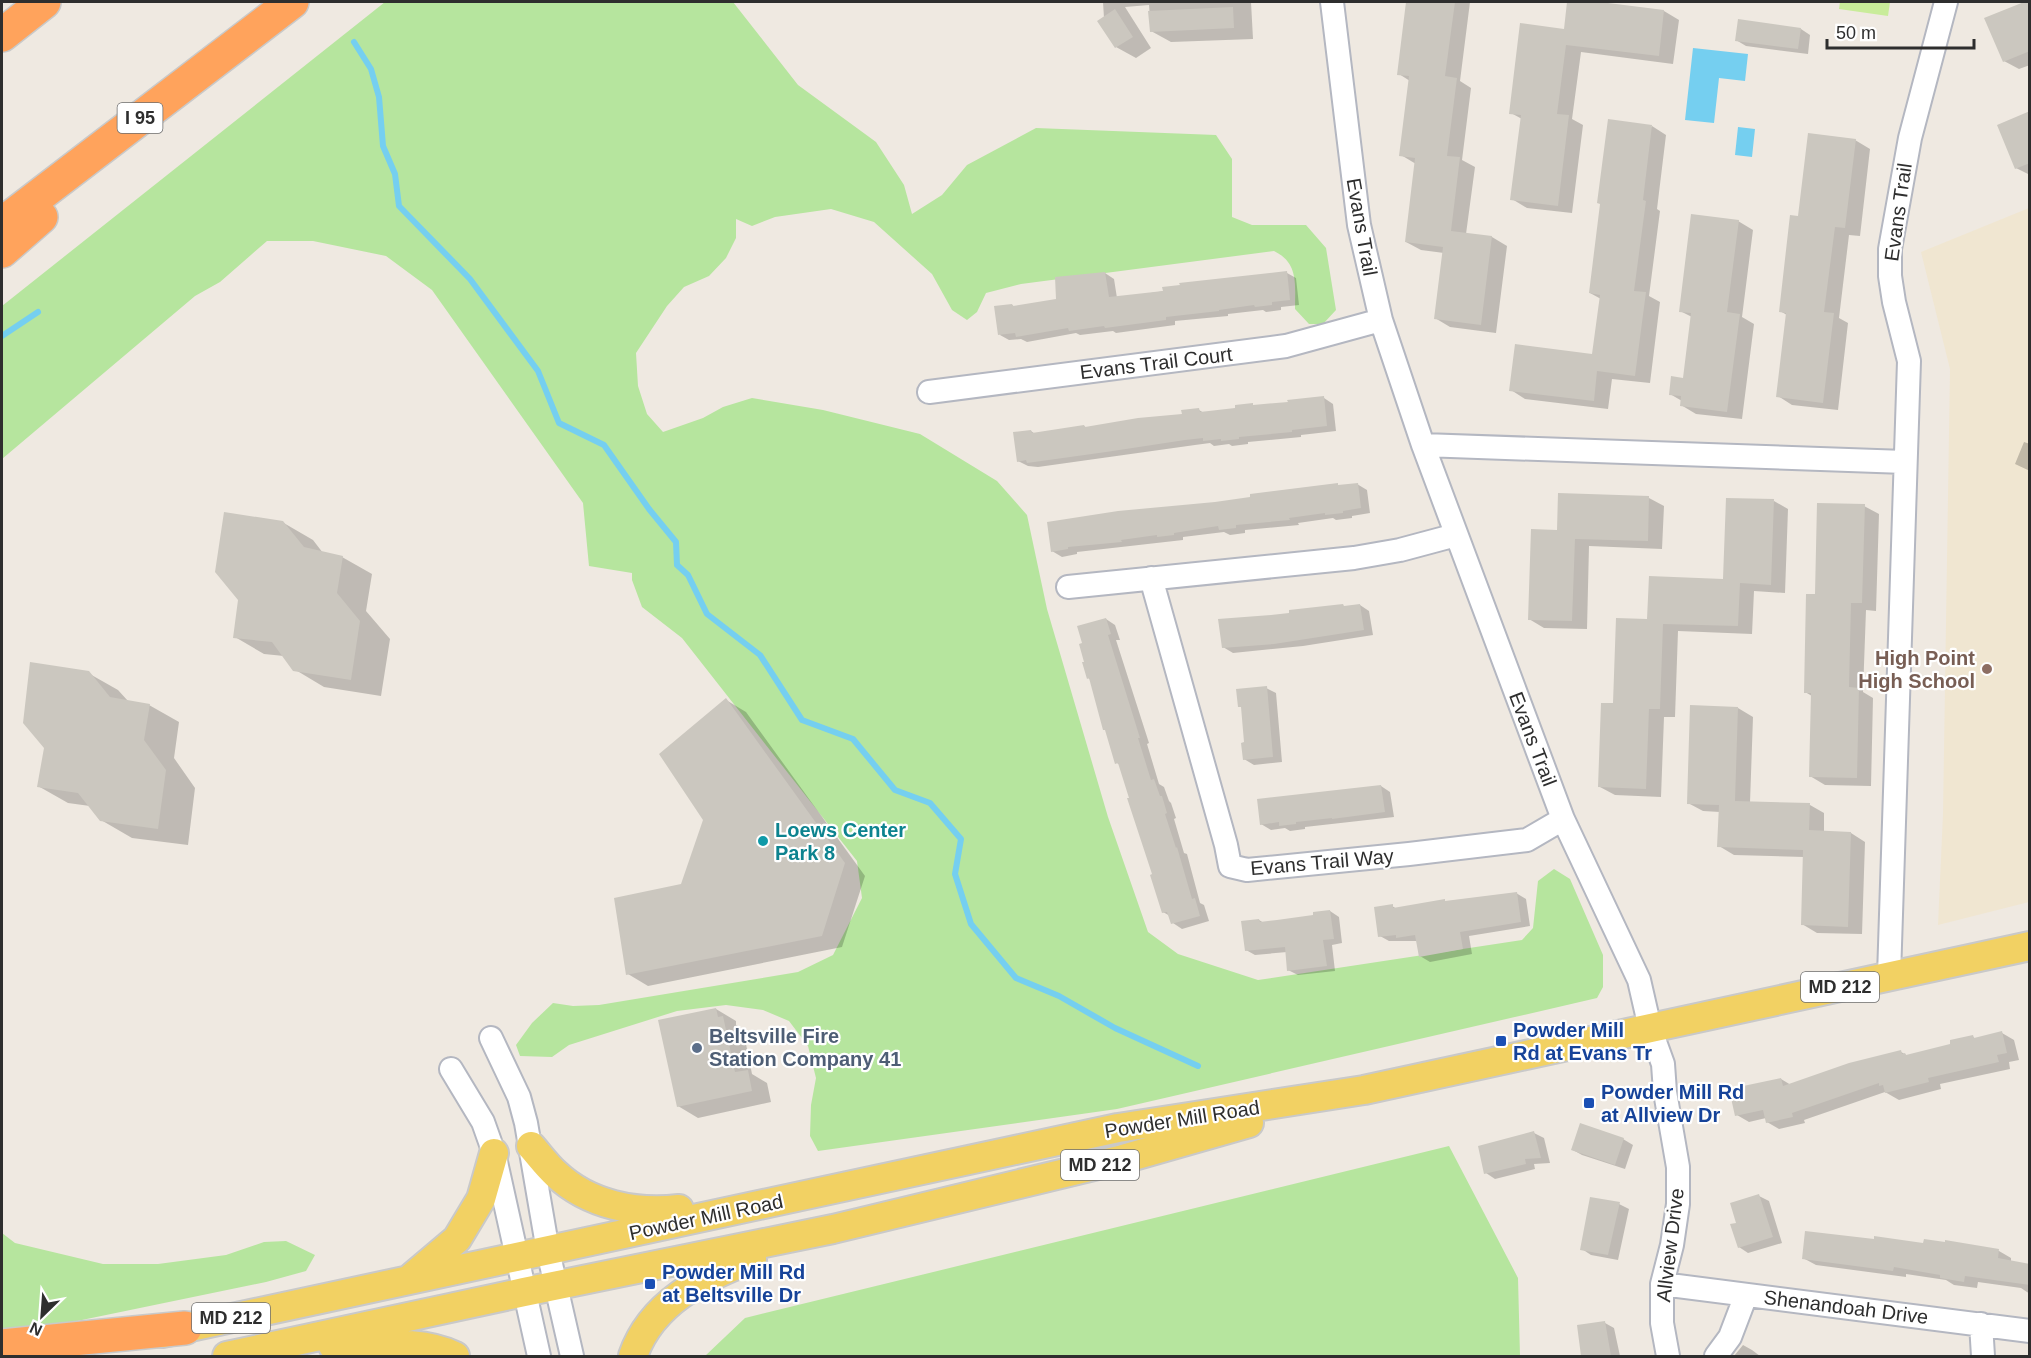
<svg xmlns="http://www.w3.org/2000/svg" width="2031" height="1358" font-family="Helvetica,sans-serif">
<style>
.education{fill:#f0e6d1}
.green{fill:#b6e59e}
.pitch{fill:#c9ec9a}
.water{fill:#75cff0}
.shadow{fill:#0003}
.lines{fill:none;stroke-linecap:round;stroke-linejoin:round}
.stream{stroke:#75cff0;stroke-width:6}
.building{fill:#cbc7bf}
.minor-casing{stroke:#b4b7c1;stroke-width:26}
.major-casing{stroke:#c9c9c9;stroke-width:32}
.highway-casing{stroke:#c9c9c9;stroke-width:36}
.minor{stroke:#fff;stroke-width:22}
.major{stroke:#f2d163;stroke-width:28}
.highway{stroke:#ffa35c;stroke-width:33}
.education-dot{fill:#8d6e63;stroke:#fff;stroke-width:2}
.culture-dot{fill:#0f9aa8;stroke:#fff;stroke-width:2}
.transit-dot{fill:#1a4fb4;stroke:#fff;stroke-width:2}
.service-dot{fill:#5c6f8a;stroke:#fff;stroke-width:2}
.labels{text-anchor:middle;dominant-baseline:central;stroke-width:4.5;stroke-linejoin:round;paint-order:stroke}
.shield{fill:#fff;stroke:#6d6d6d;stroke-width:1.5}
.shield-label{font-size:18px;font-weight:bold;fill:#2e2e2e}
.street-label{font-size:20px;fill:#2e2e2e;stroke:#fff}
.education-label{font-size:20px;font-weight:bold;fill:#785e54;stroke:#fff;text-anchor:end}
.culture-label{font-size:20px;font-weight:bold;fill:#0d838f;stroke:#fff;text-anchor:start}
.transit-label{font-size:20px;font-weight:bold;fill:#164399;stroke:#fff;text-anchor:start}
.service-label{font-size:20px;font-weight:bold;fill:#4e5e75;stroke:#fff;text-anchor:start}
</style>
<rect width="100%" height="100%" fill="#efe9e1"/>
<path class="education" d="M2029,208V902L1938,925L1943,814L1950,369L1921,252Z"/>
<path class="green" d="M385,2H733L798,85L876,142L904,185L912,214L942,195L967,165L1036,128L1216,135L1232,159V217L1252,225H1306L1326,248L1336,310L1323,324H1309L1295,309C1295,285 1299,263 1274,251L1021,284L986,293L977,312L967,320L952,310L932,274L874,222L831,209L775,217L752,226L736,219V238L726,258L709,276L684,287L667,306L636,353L638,386L647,414L663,432L703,418L723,407L752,398L823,410L920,434L997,481L1027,515L1047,609L1108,817L1148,932L1178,954L1258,980L1522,940L1533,928L1538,881L1554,869L1570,879L1603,955V987L1597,998L1117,1109L818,1151L810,1136L811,1105L816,1078L808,1046L789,1021L763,1010L726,1005L677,1011L569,1045L552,1057L520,1056L516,1045L532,1023L553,1003L573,1006L599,1005L798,972L833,955L862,898L857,861L682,638L642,607L632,580V573L589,566L583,503L432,290L386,256L313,241H267L220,282L195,296L2,459V306Z
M1449,1146L1518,1278L1520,1356H705L745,1318Z
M2,1233L15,1243L103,1264H158L226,1255L264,1242L286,1241L315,1255L306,1271L266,1282L48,1327L2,1331Z"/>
<path class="pitch" d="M1840,2H1890L1888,16L1839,9Z"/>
<path class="water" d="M1693,48L1748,54L1745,81L1719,78L1714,123L1685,120Z
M1738,127L1755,129L1752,157L1735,155Z"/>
<path class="shadow" d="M1103,2H1251L1253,39L1171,42L1151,31L1149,5L1125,7L1151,48L1136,58L1116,47L1104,18Z
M1408,2H1470L1460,81L1471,88L1462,160L1475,167L1466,234L1492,237L1507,246L1496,333L1450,327L1435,318L1444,253L1421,250L1406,242L1416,164L1401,155L1410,81L1399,74Z
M1569,2H1587L1664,11L1679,20L1673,64L1581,52L1572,119L1583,125L1572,213L1527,208L1512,199L1522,119L1511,113L1565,30Z
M2030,2V65L2019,69L2004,61L1986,19Z
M1801,29L1810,35L1808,54L1746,46L1736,40Z
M2030,113V175L2016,168Z
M1652,126L1666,135L1657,209L1660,211L1649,296L1660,302L1650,383L1612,379L1608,409L1525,399L1511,390L1594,355L1601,299L1590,293L1601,204Z
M1855,140L1870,149L1860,236L1849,235L1839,318L1848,323L1838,410L1792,405L1778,396L1787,315L1780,311L1799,218Z
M1738,221L1753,230L1742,317L1754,324L1742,419L1696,414L1681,405L1682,401L1670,394L1684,379L1692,317L1680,311Z
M1105,273L1114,279L1117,298L1287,273L1296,278L1299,305L1281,307V310L1266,312L1263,310L1228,314V316L1175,321V325L1116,333L1113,331L1080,335L1076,333L1027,342L1021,339L1009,340L1000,335L1012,305L1015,307L1058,300Z
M1324,398L1333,404L1336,431L1301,435V437L1248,442V444L1232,446L1229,444L1214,446L1210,443L1195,445L1038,467L1028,466L1018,461L1031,431L1035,434L1084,426L1087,428L1184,416L1199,410L1204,413L1237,409L1253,405L1256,407Z
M2024,442L2030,444V471L2015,464Z
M1357,484L1367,490L1370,513L1352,516V518L1336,520L1333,518L1298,523L1299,525L1245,530V533L1230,535L1224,532L1183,537V540L1077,552V554L1062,557L1052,551L1215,503Z
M1649,498L1664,506L1662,549L1589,546L1587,629L1544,628L1529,619L1558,531Z
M1774,501L1788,509L1785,593L1754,591L1752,634L1678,631L1675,717H1664L1661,797L1615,795L1600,787L1614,705L1649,620L1725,580Z
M1864,506L1879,514L1876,611L1866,610L1863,692L1873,698L1871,786L1825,785L1810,776L1812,696L1805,692L1817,596Z
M282,522L313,540L323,553L342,557L372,574L366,611L390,639L381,696L324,687L294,669L284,656L264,654L235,637Z
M1360,605L1369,611L1373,635L1303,646L1233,653L1223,647L1239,620Z
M1106,619L1115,625L1120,640H1116L1149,743L1147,744L1159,784L1164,787L1169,801L1171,803L1176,818L1174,819L1184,853L1187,854L1200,903L1204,905L1209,921L1182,929L1173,923L1170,916L1163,912L1154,875L1120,765L1117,763L1091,680L1088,678Z
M88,673L118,690L128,701L149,705L179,722L174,758L195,788L188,845L132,838L101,820L90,806L68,803L38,786L46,748Z
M1266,688L1276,693L1282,762L1254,765L1244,759L1246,744L1243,708L1240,706Z
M726,700L746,712L865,876L842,947L648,986L628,974L682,885L705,819Z
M1738,708L1753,717L1750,803L1810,805L1824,813V832L1851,833L1865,842L1862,934L1817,933L1802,924L1804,857L1734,855L1719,846L1720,812L1703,811L1688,803Z
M1381,786L1390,792L1394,817L1305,827V829L1290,831L1285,828L1271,830L1261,824Z
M1516,893L1526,899L1530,926L1469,936L1472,954L1430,962L1420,956L1417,941H1389L1380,936L1392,906L1397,909L1445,901L1448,902Z
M1330,911L1339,917L1342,943L1332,945L1335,971L1298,975L1288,970L1287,952L1255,955L1246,950L1259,920L1264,923L1315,916Z
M716,1009L736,1021V1025L743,1029L752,1074L767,1083L771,1102L698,1118L678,1106Z
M2002,1033L2014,1040L2019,1060L2009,1062L2010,1069L1940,1084L1941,1089L1899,1100L1885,1092L1804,1120L1805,1123L1779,1129L1767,1122L1766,1118L1749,1122L1737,1115L1781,1079L1791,1085L1901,1052L1908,1056L1952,1045L1973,1037L1976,1039Z
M1534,1133L1544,1138L1550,1163L1534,1164L1535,1169L1495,1179L1486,1173Z
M1623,1139L1633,1145L1625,1169L1582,1155L1573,1150Z
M1759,1196L1769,1201L1782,1243L1748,1253L1739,1247L1737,1224Z
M1619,1204L1629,1209L1618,1260L1591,1255L1582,1249Z
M1924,1245L1999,1251L2011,1258V1262L2030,1265V1294L2021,1288L1978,1282L1977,1288L1954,1285L1946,1280L1906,1274V1277L1816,1265L1803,1258Z
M1605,1323L1614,1328L1620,1356H1583L1578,1327Z
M1743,1345L1752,1350L1760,1356H1734Z
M1809,1355L1844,1356H1809Z"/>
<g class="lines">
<path class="stream" d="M354,42L371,69L379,97L383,146L395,174L399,206L470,279L538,371L559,423L604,445L649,509L676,542L677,565L688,575L707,614L760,655L802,720L853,739L895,790L930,803L961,839L955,874L971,924L1016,978L1059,996L1115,1028L1198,1066
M2,336L38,312"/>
</g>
<path class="building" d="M1406,2H1455L1445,76L1457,78L1447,156L1460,157L1451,231L1492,236L1481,325L1434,319L1443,247L1405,242L1415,158L1399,156L1409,76L1397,75Z
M1567,2H1600L1664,10L1659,56L1566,45L1557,114L1569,115L1558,206L1510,200L1521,115L1509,114L1520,23L1564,29Z
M2024,2H2030V51L2003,62L1984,18Z
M1233,7L1234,28L1150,32L1148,11Z
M1115,9L1133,37L1115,48L1097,21Z
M1738,19L1801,28L1798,49L1735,41Z
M2030,111V163L2015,169L1997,125Z
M1608,119L1652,125L1643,200L1646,201L1634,291L1646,292L1635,376L1597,371L1594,401L1509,391L1515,344L1592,354L1600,295L1589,293L1600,204L1597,203Z
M1808,133L1856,139L1845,228L1835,227L1824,312L1834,313L1823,403L1776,397L1786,313L1779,312L1790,215L1798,216Z
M1691,214L1739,220L1727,312L1740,314L1727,412L1680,406L1681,396L1669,395L1671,376L1683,378L1691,313L1679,312Z
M1287,271L1290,300L1272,302V305L1255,307L1254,305L1219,310V311L1166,317V320L1105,328L1104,326L1069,331L1068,328L1016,337L1015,333L998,335L994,306L1012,304L1013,306L1056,299L1055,277L1105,272L1109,297L1163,291L1162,287L1180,285L1179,283Z
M1324,396L1327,426L1292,430V432L1239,437V439L1221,441V439L1203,441V438L1185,440L1106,452L1027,463L1026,460L1017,462L1013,432L1031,430L1032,433L1084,425L1085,427L1138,418L1182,414L1181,410L1199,408L1200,412L1235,408V405L1253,403V405L1288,402L1287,400Z
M1338,483V485L1358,483L1361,508L1343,511V513L1325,515V513L1289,518L1290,520L1236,525V528L1219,530L1218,526L1174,533V535L1157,537V535L1121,540L1122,542L1068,547V549L1051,552L1047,522L1118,511L1215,502L1250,497V494Z
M1558,493L1649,496L1648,541L1575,539L1572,621L1528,620L1531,529L1557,530Z
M1726,498L1774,499L1771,585L1740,583L1738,626L1663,624L1660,709H1649L1646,789L1598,787L1601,703H1613L1616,618L1647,619L1649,576L1723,579Z
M1817,503L1865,504L1862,603H1851L1849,687L1859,688L1857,778L1809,777L1811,693H1804L1806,594H1815Z
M224,512L283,521L304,547L343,556L337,593L360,621L351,680L293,671L272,642L233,638L238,600L215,572Z
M1343,604L1344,606L1360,604L1364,630L1274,644L1222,648L1218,619L1271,615L1289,613V610Z
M1106,618L1111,634L1108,635L1140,738H1138L1151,780L1154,779L1160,796H1162L1167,813L1165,814L1176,848L1177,847L1192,899L1195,898L1200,916L1171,924L1167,912L1162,913L1150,875L1152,874L1127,798H1129L1118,763L1115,764L1105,730H1103L1089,678L1087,679L1082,662H1084L1079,644L1082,643L1077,626Z
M30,662L89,671L110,697L150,704L144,740L166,770L158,829L100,821L78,793L37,787L44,748L23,723Z
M1267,686L1273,757L1243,760L1241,743L1244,742L1241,707H1238L1236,689Z
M726,698L845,863L822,936L626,975L614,898L681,884L703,820L659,754Z
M1690,705L1738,707L1735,801L1810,803L1809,830L1851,832L1848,927L1801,925L1803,850L1717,847L1719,805L1687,804Z
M1381,785L1385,812L1332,819V818L1296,822V824L1279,826V822L1260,825L1257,799Z
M1517,892L1521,922L1460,932L1463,949L1419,957L1415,935L1396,938V935L1378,937L1374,907L1393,904V908L1445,899V901Z
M1330,910L1334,939L1323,940L1327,966L1287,971L1285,947L1245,951L1241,921L1259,919L1260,922L1277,920L1313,915V912Z
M716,1008L718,1017L723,1016L735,1072L748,1070L752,1091L677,1107L658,1020Z
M2002,1031L2007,1053L1997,1055L1999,1062L1928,1078L1929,1082L1885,1093L1883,1085L1879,1086V1083L1792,1113L1793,1117L1766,1123L1763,1110L1735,1116L1729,1089L1781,1078L1783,1086L1849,1063L1901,1050L1902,1054L1905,1053L1906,1055L1950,1044V1040L1973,1035L1974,1038Z
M1580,1123L1624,1138L1615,1165L1571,1150Z
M1534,1131L1541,1158L1525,1159L1526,1164L1484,1174L1478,1146Z
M1759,1194L1773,1237L1738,1248L1730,1224L1736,1223L1730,1203Z
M1590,1197L1620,1202L1608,1255L1580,1250Z
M1805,1231L1874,1239V1236L1923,1243L1924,1239L1945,1242V1240L1999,1249L1998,1258L2030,1264V1285L1965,1276L1964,1282L1940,1278V1275L1894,1267L1893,1271L1802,1259Z
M1605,1321L1611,1356H1581L1577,1325Z"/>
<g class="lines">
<defs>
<path id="minor" d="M1332,2L1359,225L1381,320L1423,445L1563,819L1639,980L1650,1028L1663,1064L1665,1092L1678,1167V1204L1672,1245L1662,1284V1323L1668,1356
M929,392L1286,346L1381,320
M1423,445L1905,462
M1151,578L1226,845L1230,866L1247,870L1409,854L1527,840L1563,819
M1068,587L1354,558L1400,550L1456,535
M1889,976L1909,361L1894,302L1890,276V249L1910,138L1946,2
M491,1038L519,1097L526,1123L548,1251L572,1356
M451,1069L483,1122L494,1153L539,1356
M1662,1284L2030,1331
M1981,1324L1983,1356
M1716,1356L1730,1337L1746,1295"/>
<path id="major" d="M531,1146C539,1155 547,1166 556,1174C589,1205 636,1214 679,1209
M412,1277L457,1239L481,1199L494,1153
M162,1333L1118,1128L1364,1090L2030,946
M333,1346C372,1347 418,1338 455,1356
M227,1356L524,1292L833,1229L1123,1159L1249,1123
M633,1356C651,1303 703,1277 752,1259"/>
<path id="highway" d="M2,35L44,2
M2,224L292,2
M2,251L41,217
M2,1346L185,1328"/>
</defs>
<use href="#minor" class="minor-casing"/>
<use href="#major" class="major-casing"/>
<use href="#highway" class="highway-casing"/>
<use href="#minor" class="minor"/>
<use href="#major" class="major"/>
<use href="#highway" class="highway"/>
</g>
<circle class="education-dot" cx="1987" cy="669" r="6"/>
<circle class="culture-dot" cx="763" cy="841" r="6"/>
<g class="transit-dot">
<rect x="1495" y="1035" width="12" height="12" rx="3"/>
<rect x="1583" y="1097" width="12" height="12" rx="3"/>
<rect x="644" y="1278" width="12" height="12" rx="3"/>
</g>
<circle class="service-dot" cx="697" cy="1048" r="6"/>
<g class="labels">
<g class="shield">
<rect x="117.5" y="103" width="45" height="30" rx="4.5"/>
<rect x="1801" y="972" width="78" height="30" rx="4.5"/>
<rect x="1061" y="1150" width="78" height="30" rx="4.5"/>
<rect x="192" y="1303" width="78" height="30" rx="4.5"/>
</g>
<g class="shield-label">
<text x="140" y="118">I 95</text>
<text x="1840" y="987">MD 212</text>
<text x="1100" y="1165">MD 212</text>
<text x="231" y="1318">MD 212</text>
</g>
<g class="street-label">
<text transform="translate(1898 212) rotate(-82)">Evans Trail</text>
<text transform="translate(1362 227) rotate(80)">Evans Trail</text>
<text transform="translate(1156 363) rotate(-7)">Evans Trail Court</text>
<text transform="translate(1533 739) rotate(69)">Evans Trail</text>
<text transform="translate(1322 862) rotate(-5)">Evans Trail Way</text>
<text transform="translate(1182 1119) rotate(-9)">Powder Mill Road</text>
<text transform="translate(706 1217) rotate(-12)">Powder Mill Road</text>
<text transform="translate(1670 1245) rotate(-83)">Allview Drive</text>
<text transform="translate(1846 1307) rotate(7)">Shenandoah Drive</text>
</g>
<g class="education-label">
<text x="1975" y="658">High Point<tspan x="1975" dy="23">High School</tspan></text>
</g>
<g class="culture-label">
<text x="775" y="830">Loews Center<tspan x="775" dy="23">Park 8</tspan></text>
</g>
<g class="transit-label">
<text x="1513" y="1030">Powder Mill<tspan x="1513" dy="23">Rd at Evans Tr</tspan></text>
<text x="1601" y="1092">Powder Mill Rd<tspan x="1601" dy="23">at Allview Dr</tspan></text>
<text x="662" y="1272">Powder Mill Rd<tspan x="662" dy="23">at Beltsville Dr</tspan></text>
</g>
<g class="service-label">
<text x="709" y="1036">Beltsville Fire<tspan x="709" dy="23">Station Company 41</tspan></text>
</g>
</g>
<rect width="2031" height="1358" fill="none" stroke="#2e2e2e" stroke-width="6"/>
<g transform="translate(42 1316) rotate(205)" stroke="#ffffff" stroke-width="4.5" paint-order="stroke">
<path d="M0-4.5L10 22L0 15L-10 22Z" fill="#2e2e2e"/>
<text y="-9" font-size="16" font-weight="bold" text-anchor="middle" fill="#2e2e2e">N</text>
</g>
<path d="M1827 39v9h147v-9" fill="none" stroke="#2e2e2e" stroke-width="3"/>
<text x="1836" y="39" font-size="18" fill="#2e2e2e" stroke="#ffffff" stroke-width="4.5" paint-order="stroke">50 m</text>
</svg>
